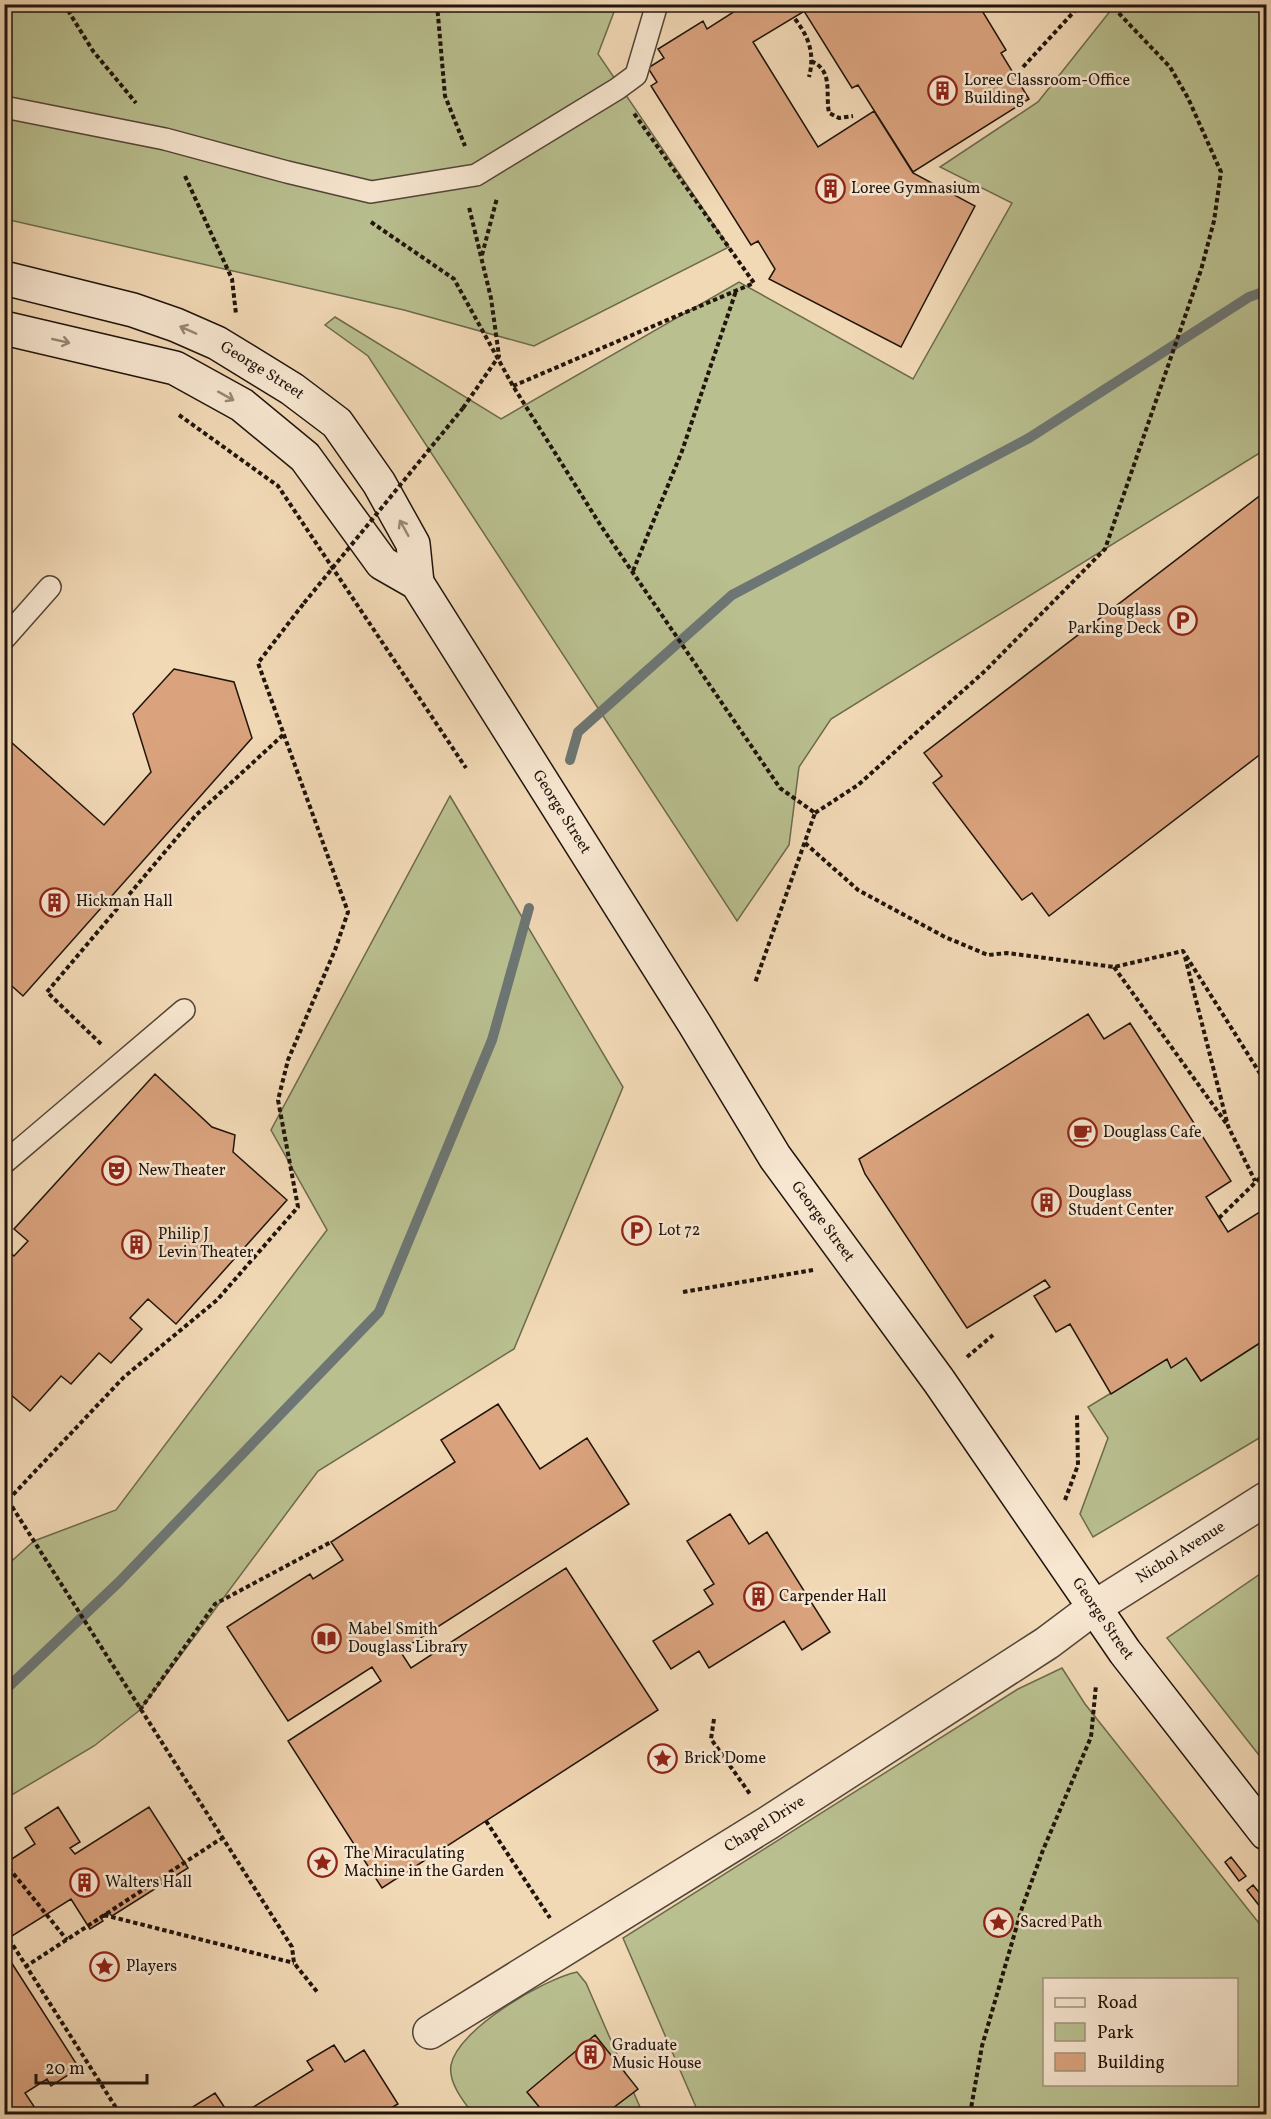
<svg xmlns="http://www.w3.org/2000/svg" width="1271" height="2119" font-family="Vollkorn,serif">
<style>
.green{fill:#b9bf8f;stroke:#6c6a4d;stroke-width:1.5;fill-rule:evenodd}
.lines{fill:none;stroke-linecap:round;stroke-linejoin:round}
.stream{stroke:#6d7674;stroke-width:10}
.building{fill:#daa37e;stroke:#20140b;stroke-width:1.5}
.lane-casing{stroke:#544536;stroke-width:24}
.street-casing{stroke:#544536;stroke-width:36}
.secondary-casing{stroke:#20140b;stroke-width:36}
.path{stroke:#20140b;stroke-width:4;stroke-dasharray:4.5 3;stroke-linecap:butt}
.lane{stroke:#f7e6d0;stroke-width:21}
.street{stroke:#f7e6d0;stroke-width:33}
.secondary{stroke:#f7e6d0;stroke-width:33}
.path-bridge{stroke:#20140b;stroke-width:4;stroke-dasharray:4.5 3;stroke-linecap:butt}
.oneway{stroke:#968877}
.labels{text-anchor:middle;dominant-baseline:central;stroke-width:5;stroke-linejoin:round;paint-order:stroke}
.poi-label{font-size:16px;fill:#20140b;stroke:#f7e6d0;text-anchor:start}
.street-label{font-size:16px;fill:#20140b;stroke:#f7e6d0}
</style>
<rect width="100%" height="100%" fill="#f2d9b6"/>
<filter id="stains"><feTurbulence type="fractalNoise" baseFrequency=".00333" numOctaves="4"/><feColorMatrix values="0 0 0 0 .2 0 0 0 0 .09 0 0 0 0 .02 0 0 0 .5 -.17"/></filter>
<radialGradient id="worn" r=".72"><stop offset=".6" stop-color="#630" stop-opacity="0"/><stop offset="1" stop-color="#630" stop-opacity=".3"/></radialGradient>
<path class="green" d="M617,4L598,54L729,247L534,346L404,310L5,219V5Z
M1115,5H1266V449L831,719L799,767L789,845L737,921L368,356L325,325L335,317L501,419L739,282L913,379L1012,203L940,167L1038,102Z
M450,796L623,1087L514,1349L318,1471L140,1710L94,1746L5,1799V1567L34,1541L116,1510L327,1230L271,1130Z
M1266,1339V1434L1093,1537L1080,1514L1108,1438L1088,1407L1167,1359L1172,1367L1186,1358L1201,1381Z
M1266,1570V1764L1167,1638Z
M1062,1668L1085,1704L1266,1932V2114H699L623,1938L1018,1689ZM1044,1980H1236V2084H1044Z
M577,1972L586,1983L643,2114H473C463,2101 448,2082 451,2065C458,2029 544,1979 577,1972Z"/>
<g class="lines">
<path class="stream" d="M570,760L578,732L732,595L1029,438L1249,297L1266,291
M4,1691L119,1582L379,1312L492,1040L529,908"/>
</g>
<path class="building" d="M746,4H791L803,12L753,42L818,147L874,111L913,173L975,206L901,347L769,279L775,269L758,241L751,245L651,86L657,82L648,68L664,58L658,49L703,21L707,29Z
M791,4H978L1006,50L1001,53L1029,99L913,172L858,85L852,88L804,11Z
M1266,491V750L1049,916L1032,893L1022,900L933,783L942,776L924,753Z
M174,669L234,682L252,738L23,996L4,979V749L11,742L104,825L151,772L133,714Z
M1088,1014L1104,1039L1130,1023L1231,1181L1206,1197L1228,1232L1266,1208V1306L1262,1309L1266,1316V1339L1201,1381L1186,1358L1171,1368L1167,1359L1111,1394L1070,1324L1056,1332L1034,1296L1050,1287L1045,1280L967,1328L865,1174L859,1159Z
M155,1074L212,1127L235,1135L233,1152L287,1200L176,1324L148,1299L130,1318L142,1329L111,1363L99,1353L71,1384L61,1376L30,1411L4,1389V1247L14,1256L28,1241L14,1229Z
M498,1404L540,1469L587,1438L629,1504L400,1651L411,1668L566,1568L658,1710L382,1888L288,1741L381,1681L372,1667L288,1721L227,1627L310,1574L313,1579L343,1560L331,1542L455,1462L441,1440Z
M730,1514L749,1544L767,1532L830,1632L802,1650L784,1621L709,1668L699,1651L671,1669L653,1641L713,1604L704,1590L714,1584L687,1541Z
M58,1807L80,1842L70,1848L75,1854L149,1807L188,1868L112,1916L108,1912L100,1917L103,1921L90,1929L71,1899L4,1941V1864L35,1844L25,1828Z
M1231,1857L1246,1876L1239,1881L1225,1862Z
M1253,1885L1266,1901L1261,1908L1247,1890Z
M4,1951L79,2068L51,2086L47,2079L25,2093L39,2114H4Z
M595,2035L638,2089L605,2114H545L527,2092Z
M334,2045L345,2062L364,2050L398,2104L381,2114H242L313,2070L307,2061Z
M215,2093L229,2114H195L191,2108Z"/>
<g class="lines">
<defs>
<path id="lane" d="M4,107L165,139L287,172L371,192L476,175L617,89L636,75L657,4
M4,639L50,587
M4,1163L184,1010"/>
<g id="street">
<path id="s1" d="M430,2032L768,1823L1047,1643L1095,1607L1266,1499"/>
</g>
<g id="secondary">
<path id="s2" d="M4,278L133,310L176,325L217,343L292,389L337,423L379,483L413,544L417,583"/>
<path id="s3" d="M4,328L175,368L242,405L305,457L382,563L417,583L694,1023L775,1157L939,1381L1125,1652L1266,1833"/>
</g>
</defs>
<use href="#lane" class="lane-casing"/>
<use href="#street" class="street-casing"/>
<use href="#secondary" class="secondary-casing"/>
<path class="path" d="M64,4L93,51L136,103
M437,4L445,96L465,146
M795,19C809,37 815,54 809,77
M811,61C834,71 825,93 829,113L839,118L853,116
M1023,67L1081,4
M185,176L232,279L236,314
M371,222L454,279L513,386L601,526L780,788L815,813L755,983
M482,255L497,198
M513,386L754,283L633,112
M463,408L499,356L491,298L469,207
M179,415L278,486L466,768
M633,571L682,451L736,291
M815,813L858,785L986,670L1105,549L1201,270L1214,221L1221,172L1188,98L1170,67L1110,4
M805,843L858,890L945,937L988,955L1007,953L1114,967L1183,951L1266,1083
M1185,957L1228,1126L1255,1181
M1114,967L1226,1123
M101,1044L47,992L196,815L284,734
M1219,1218L1266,1172
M683,1292L813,1270
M967,1357L993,1335
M4,1494L292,1947L294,1963L318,1993
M8,1500L124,1377L217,1300L298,1207L278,1100L288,1060L335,950L348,912L258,663L304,603
M1065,1500L1078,1465L1077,1414
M140,1710L215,1604L331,1542
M714,1719L711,1739L750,1794
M486,1821L550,1918
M4,1862L67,1940
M104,1915L294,1963
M9,1939L120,2114
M25,1967L222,1838
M130,2114L139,2111
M970,2114L982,2046L1022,1908L1043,1850L1091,1737L1096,1685"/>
<use href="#lane" class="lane"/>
<use href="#street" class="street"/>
<use href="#secondary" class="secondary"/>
<path class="path-bridge" d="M304,603L463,408"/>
</g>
<defs><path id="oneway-shaft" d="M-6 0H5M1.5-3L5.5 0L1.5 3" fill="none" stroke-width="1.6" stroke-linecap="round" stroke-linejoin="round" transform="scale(1.5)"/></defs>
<g class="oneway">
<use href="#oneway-shaft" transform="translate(188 330) rotate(-156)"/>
<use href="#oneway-shaft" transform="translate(61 341) rotate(13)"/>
<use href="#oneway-shaft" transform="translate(226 396) rotate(29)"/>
<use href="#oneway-shaft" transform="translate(404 528) rotate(-119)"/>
</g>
<defs>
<symbol id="building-ring" viewBox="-11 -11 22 22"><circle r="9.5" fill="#f7e6d0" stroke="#8f2418" stroke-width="1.5"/><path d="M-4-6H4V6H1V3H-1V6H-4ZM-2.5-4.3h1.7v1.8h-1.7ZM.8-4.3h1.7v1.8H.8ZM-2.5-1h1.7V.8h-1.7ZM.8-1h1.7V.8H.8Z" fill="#8f2418"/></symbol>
<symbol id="parking-ring" viewBox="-11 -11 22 22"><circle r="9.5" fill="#f7e6d0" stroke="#8f2418" stroke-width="1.5"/><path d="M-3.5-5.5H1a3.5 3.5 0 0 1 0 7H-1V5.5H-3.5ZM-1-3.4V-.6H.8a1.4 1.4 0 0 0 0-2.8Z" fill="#8f2418"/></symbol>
<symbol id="cafe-ring" viewBox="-11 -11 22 22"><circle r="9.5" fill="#f7e6d0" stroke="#8f2418" stroke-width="1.5"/><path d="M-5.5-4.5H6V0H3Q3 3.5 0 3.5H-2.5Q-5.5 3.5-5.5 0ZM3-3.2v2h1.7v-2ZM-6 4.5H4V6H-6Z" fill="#8f2418"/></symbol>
<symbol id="theatre-ring" viewBox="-11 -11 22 22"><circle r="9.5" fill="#f7e6d0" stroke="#8f2418" stroke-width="1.5"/><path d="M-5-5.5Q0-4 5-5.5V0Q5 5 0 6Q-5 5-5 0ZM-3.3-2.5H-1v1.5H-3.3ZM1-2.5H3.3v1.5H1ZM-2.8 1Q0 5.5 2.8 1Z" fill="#8f2418"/></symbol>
<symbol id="library-ring" viewBox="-11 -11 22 22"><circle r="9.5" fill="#f7e6d0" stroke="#8f2418" stroke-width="1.5"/><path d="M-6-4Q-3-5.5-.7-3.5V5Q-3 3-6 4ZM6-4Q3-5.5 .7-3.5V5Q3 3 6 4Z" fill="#8f2418"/></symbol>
<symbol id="sight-ring" viewBox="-11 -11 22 22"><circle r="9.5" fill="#f7e6d0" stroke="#8f2418" stroke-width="1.5"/><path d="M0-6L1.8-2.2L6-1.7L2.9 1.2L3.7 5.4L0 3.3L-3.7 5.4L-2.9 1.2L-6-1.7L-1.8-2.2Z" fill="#8f2418"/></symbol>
</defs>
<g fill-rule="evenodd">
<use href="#building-ring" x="926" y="74" width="33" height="33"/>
<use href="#building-ring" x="814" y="172" width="33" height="33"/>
<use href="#parking-ring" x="1166" y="604" width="33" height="33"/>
<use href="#building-ring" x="38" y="886" width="33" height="33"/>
<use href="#cafe-ring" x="1066" y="1116" width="33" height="33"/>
<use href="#theatre-ring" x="100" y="1154" width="33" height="33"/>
<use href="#building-ring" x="1030" y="1186" width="33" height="33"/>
<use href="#parking-ring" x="620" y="1214" width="33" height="33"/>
<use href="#building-ring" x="120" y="1228" width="33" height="33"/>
<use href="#building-ring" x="742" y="1580" width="33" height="33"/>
<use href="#library-ring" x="310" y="1622" width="33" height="33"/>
<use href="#sight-ring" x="646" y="1742" width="33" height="33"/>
<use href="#sight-ring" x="306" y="1846" width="33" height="33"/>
<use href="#building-ring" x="68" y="1866" width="33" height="33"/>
<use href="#sight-ring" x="982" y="1906" width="33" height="33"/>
<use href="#sight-ring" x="88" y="1950" width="33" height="33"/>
<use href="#building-ring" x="574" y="2038" width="33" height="33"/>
</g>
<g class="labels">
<g class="poi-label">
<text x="964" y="81">Loree Classroom-Office<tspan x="964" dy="18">Building</tspan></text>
<text x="851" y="189">Loree Gymnasium</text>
<text x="1161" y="611" text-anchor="end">Douglass<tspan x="1161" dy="18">Parking Deck</tspan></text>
<text x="76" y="902">Hickman Hall</text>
<text x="1103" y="1133">Douglass Cafe</text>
<text x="138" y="1171">New Theater</text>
<text x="1068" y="1193">Douglass<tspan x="1068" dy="18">Student Center</tspan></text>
<text x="658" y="1231">Lot 72</text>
<text x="158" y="1235">Philip J<tspan x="158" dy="18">Levin Theater</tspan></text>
<text x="779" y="1597">Carpender Hall</text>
<text x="348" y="1630">Mabel Smith<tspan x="348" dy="18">Douglass Library</tspan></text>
<text x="684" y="1759">Brick Dome</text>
<text x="344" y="1854">The Miraculating<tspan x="344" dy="18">Machine in the Garden</tspan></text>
<text x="105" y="1883">Walters Hall</text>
<text x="1020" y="1923">Sacred Path</text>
<text x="126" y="1967">Players</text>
<text x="612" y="2046">Graduate<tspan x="612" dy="18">Music House</tspan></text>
</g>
<g class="street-label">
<text stroke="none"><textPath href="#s2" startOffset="276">George Street</textPath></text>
<text stroke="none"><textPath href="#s3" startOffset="776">George Street</textPath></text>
<text stroke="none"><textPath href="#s3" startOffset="1262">George Street</textPath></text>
<text stroke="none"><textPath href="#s1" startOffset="891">Nichol Avenue</textPath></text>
<text stroke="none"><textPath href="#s3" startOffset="1748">George Street</textPath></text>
<text stroke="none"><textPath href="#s1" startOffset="394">Chapel Drive</textPath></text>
</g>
</g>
<rect width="1271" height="2119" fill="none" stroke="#f2d9b6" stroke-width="24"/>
<rect x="6" y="6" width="1259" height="2107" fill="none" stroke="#20140b" stroke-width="3"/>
<rect x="12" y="12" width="1247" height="2095" fill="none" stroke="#20140b" stroke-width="1.5"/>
<rect x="1043" y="1978" width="195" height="108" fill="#f7e6d0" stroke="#a19281" stroke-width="1.5"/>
<rect x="1055" y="1998" width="30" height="9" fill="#f7e6d0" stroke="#a19281" stroke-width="1.5"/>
<text x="1097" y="2008" font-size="18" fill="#20140b">Road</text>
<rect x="1055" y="2023" width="30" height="18" fill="#b9bf8f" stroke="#a19281" stroke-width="1.5"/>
<text x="1097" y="2038" font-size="18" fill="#20140b">Park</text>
<rect x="1055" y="2053" width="30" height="18" fill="#daa37e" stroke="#a19281" stroke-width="1.5"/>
<text x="1097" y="2068" font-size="18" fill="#20140b">Building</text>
<path d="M36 2074v9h111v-9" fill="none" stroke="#20140b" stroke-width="3"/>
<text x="45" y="2074" font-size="18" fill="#20140b" stroke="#f7e6d0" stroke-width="4.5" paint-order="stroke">20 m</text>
<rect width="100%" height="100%" filter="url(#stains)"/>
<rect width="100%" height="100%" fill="url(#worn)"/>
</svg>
